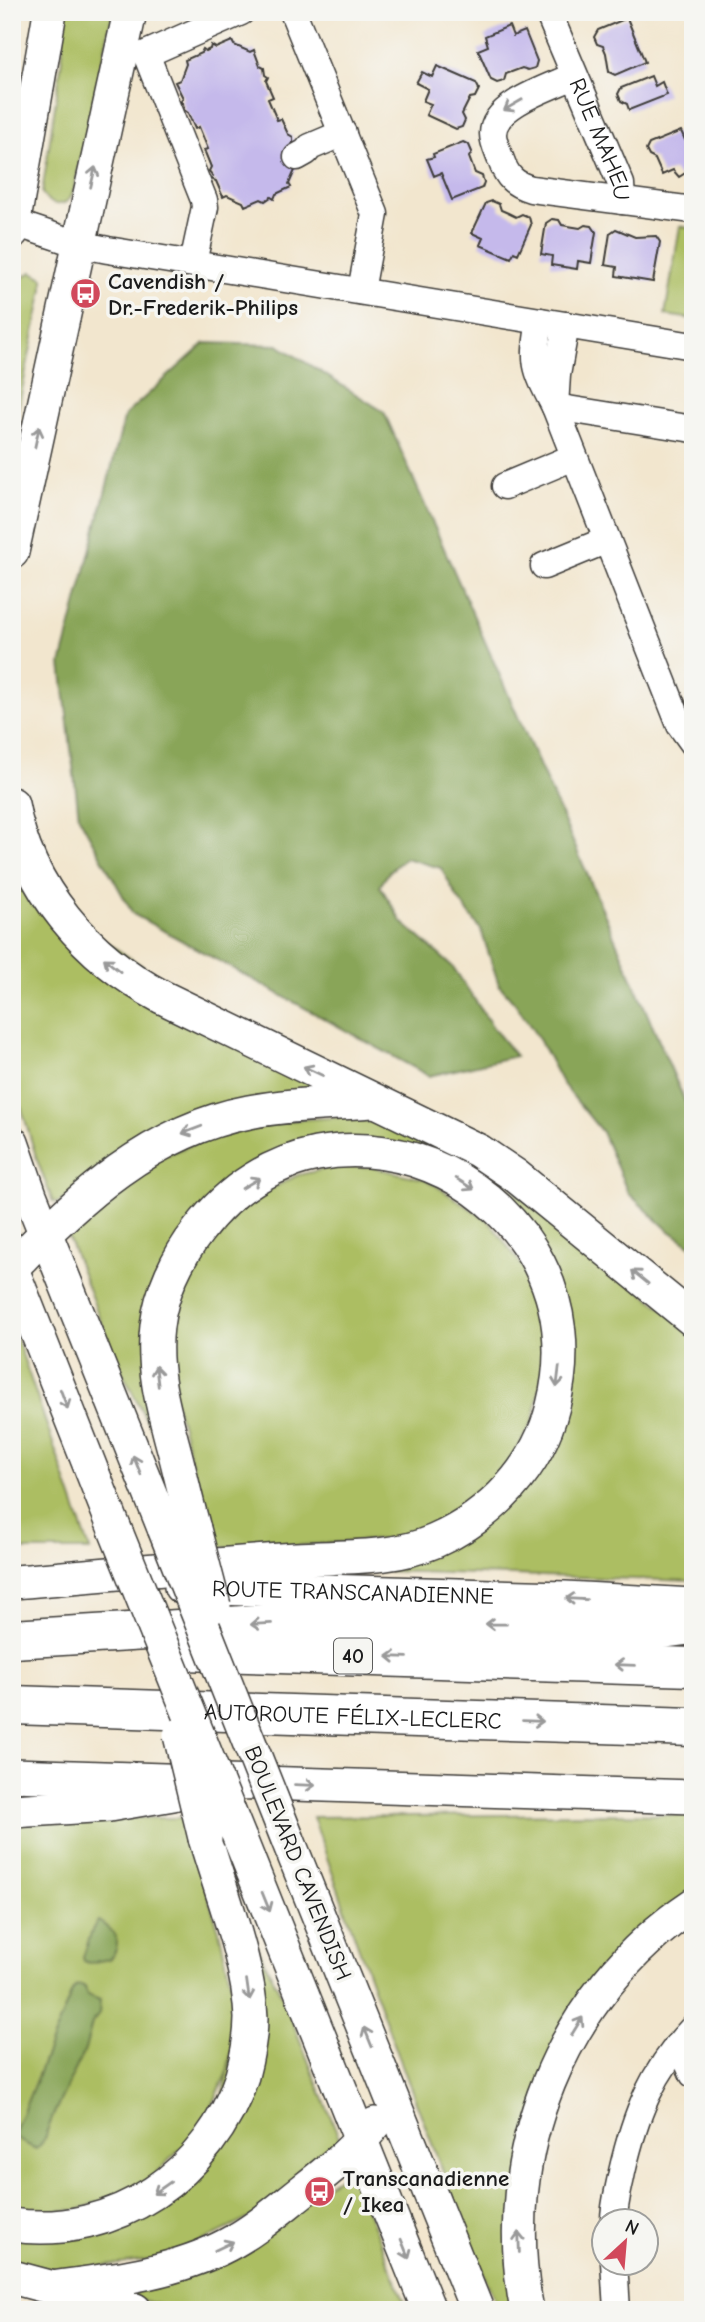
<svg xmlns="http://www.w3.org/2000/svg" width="705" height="2322" font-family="'Comic Neue',sans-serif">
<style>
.green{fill:#acbe62;stroke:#646d3f;stroke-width:2}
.forest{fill:#89a558;stroke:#52603a;stroke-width:2}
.building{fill:#c5b9eb}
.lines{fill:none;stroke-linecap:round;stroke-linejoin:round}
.minor-casing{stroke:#3c3a37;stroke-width:29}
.major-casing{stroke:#3c3a37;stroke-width:36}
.highway-casing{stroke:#3c3a37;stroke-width:41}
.minor{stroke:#fff;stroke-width:26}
.major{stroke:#fff;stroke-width:33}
.highway{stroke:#fff;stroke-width:38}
.major-bridge-casing{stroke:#3c3a37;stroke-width:36;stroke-linecap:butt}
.major-bridge{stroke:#fff;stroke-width:33}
.oneway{stroke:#999}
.labels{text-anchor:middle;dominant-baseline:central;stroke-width:7;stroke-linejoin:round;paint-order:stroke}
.shield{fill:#f6f6f2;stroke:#5d5d5c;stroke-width:2}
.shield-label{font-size:21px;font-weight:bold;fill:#1c1c1c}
.street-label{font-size:23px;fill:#1c1c1c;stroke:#f6f6f2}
.poi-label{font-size:23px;font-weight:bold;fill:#1c1c1c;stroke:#f6f6f2;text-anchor:start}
</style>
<rect width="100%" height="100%" fill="#f6f6f2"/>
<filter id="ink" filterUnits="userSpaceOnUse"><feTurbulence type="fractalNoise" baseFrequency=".0143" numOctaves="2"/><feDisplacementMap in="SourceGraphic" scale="14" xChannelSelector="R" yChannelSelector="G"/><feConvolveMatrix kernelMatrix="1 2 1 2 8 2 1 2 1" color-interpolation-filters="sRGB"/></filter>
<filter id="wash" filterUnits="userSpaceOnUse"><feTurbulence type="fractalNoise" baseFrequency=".00686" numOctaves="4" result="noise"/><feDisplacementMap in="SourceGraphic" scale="28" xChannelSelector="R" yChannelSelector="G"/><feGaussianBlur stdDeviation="1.57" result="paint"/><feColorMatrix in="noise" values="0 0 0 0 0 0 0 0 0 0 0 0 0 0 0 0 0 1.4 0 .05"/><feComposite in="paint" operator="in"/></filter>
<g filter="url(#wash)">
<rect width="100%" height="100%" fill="#f2e6ce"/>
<path class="green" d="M59,12H113L74,189C69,208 51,209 42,193L61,66L63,49Z
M680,226L693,229V319L665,315Z
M32,272L43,278V289L19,405L12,452V324L20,279Z
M12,840L37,895L319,1086L57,1203L53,1202L37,1160L12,1076Z
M343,1117L388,1125L469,1157L693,1332V1581L386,1571V1565L409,1560L553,1432L531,1233L356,1141L187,1227L155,1426L150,1427L116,1360L64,1227L149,1162L246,1123Z
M334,1167H372L427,1180L489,1221L528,1274L543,1329L544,1367L533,1421L506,1471L453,1517L402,1538L263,1548L220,1547L194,1472L171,1386L170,1329L194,1259L247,1201L298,1175Z
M12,1325L90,1550H12Z
M594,1814L693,1815V1892L570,2018L515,2310H500L488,2285C425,2130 367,1975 313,1817Z
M89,1818H182L219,1930L236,2007L233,2058L203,2128L143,2185L78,2210L12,2212V1825Z
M253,1939L283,1998L340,2140L258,2214L168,2258L64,2271L12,2264V2235L31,2237L211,2156Z
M351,2171L408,2310H177L128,2296L131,2290Z"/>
<path class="forest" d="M205,343L278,345L384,412L585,869L693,1120V1247L667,1229L628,1193L602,1132L562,1083L540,1041L515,1003L499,985L481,930L457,897L441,868L405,858L389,872L380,886L402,922L453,967L494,1029L516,1056L429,1076L133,914L79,817L61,664L125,415Z
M98,1921C114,1928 125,1945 109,1959L89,1963L84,1961L83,1957L93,1928Z
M81,1985L85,1987L87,1995L100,2000L99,2014L92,2023L85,2050L56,2109L42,2143L36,2149L18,2140L14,2134L72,1991L76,1986Z"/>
<g id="blocks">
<path class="building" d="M627,18L645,62L615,75L609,72L606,53L603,46L597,44L594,37L598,30Z
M509,26L513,36L525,31L537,61L535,68L528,70L522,68L506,74L504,81L497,83L491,80L478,50L488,46L485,36Z
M232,41L234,45L250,52L254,50L260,66L264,68L265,75L268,77L266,81L273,97L268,99L277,120L281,119L288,134L293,137V144L296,145V168L289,184L291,187L276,194L274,199L271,197L265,201L261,199L245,206L243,202L227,195L223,197L216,181L211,179L213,176L209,171L211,167L204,150L208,149L199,127L195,129L188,113L184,110L183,103H180L183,98L175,82L180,80L186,64L185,60L201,53L203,49L206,51L210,49L211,45L216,48Z
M437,66L476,83L479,89L475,97L470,98L462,114L465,120L462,127L456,129L426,115L431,104L423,101L428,89L416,83L422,72L432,77Z
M651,76L655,86L662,82L667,95L629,110L627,104L621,101L618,94L621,88Z
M681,131L685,140L692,137L693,138V178L690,179L687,172L679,177L673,170L662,175L655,159L649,156L646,150L649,144Z
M463,142L469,145L472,152L469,157L475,173L482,176L484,182L482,188L452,200L441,173L434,176L427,159L434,157L433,154Z
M492,201L499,204L501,210L508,213L516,217L522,214L529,217L531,225L518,254L514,252L511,258L480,245L483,238L472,233L486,203Z
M552,219L559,220L562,225L580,228L585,225L592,226L596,232L591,263L578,261L577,269L551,265L552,256L541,254L546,223Z
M616,229L635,237L656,236L660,242L653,282L616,276L617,267L605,265L610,233Z"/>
</g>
</g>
<g filter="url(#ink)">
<use href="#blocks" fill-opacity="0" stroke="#3c3a37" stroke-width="2"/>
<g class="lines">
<defs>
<g id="minor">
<path d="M293,12L375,214L361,291"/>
<path id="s1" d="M548,12L621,184L622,201"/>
<path d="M574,76C551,87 493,104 493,134C493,142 498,152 501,160C507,177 514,184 531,189L693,210"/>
<path d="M297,157L306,152L310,147L343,133"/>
<path d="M12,222L78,244L108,250L693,346"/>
<path d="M193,263L205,207L204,200L146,54L241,12"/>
<path d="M540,321C532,365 535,368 555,407L680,725L693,743"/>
<path d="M555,406L557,375L566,325"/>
<path d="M555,407L693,429"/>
<path d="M505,486L574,457"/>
<path d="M544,566L607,540"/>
<path d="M677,2046L685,2056L693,2074"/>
<path d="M614,2220C614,2204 619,2188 622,2172C635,2115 652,2071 693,2028"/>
<path d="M614,2262L617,2310"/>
</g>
<g id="major">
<path d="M12,232L50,12"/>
<path d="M12,552L130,12"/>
<path d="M12,804C27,889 88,958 162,997L479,1151L516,1176L693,1320"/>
<path d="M12,1143L30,1195L164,1528"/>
<path d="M12,1268C77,1198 153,1130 249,1112C289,1104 331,1104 372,1101"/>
<path d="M12,1269L114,1527"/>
<path d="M15,1582C109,1574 202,1565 296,1559C343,1556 391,1560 435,1541C492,1516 538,1467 553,1406C607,1192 330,1055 198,1231C177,1258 161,1292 157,1326C152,1366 162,1404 172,1442C180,1471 186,1500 194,1529"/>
<path id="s2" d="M181,1587L565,1598L693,1605"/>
<path d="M12,1775L693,1797"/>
<path d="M12,1811L109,1805L173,1794"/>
<path d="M240,1839L429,2310"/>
<path d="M288,1840L477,2310"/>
<path d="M12,2225C115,2240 211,2173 242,2076C247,2057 251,2037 251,2018C249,1961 221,1893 205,1838"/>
<path d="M12,2277L135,2310"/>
<path d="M52,2288C111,2280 174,2273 227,2245C254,2231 277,2211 301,2192C328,2171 353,2151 375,2124"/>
<path d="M527,2310C496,2155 561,1993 693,1905"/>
</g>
<g id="highway">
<path d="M12,1639L329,1620L662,1629L693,1625"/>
<path d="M184,1651L693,1667"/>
<path id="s3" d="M12,1705L693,1727"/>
</g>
</defs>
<use href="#minor" class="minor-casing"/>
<use href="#major" class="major-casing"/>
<use href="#highway" class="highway-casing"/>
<use href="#minor" class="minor"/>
<use href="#major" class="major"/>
<use href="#highway" class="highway"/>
<defs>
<path id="major-bridge" d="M114,1527L240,1839
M164,1528L288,1840
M194,1529L214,1606
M180,1735L205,1838"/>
</defs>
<use href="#major-bridge" class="major-bridge-casing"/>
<use href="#major-bridge" class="major-bridge"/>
</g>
<defs><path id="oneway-shaft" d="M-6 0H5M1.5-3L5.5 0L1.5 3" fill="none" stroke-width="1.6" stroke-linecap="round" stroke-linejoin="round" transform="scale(1.75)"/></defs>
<g class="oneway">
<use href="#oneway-shaft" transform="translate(513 105) rotate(150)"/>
<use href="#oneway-shaft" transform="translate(93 177) rotate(-77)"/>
<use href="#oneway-shaft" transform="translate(37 437) rotate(-78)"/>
<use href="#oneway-shaft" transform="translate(112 965) rotate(-141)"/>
<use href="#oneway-shaft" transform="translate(313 1071) rotate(-155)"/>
<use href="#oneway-shaft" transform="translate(192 1130) rotate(159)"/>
<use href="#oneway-shaft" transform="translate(251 1183) rotate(-31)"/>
<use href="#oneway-shaft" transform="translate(465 1184) rotate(32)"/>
<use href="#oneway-shaft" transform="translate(640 1277) rotate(-141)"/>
<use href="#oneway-shaft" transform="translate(157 1376) rotate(-97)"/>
<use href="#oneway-shaft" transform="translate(558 1377) rotate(97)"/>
<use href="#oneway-shaft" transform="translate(64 1399) rotate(69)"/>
<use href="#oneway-shaft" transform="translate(137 1465) rotate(-112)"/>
<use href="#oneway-shaft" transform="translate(576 1599) rotate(-177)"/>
<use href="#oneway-shaft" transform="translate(261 1624) rotate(177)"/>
<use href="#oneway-shaft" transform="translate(496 1624) rotate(-179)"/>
<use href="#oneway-shaft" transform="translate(397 1657) rotate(-178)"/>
<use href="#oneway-shaft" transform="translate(625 1665) rotate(-178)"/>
<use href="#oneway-shaft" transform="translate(533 1721) rotate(2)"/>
<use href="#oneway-shaft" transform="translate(305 1785) rotate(2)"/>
<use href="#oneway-shaft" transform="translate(266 1902) rotate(68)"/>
<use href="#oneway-shaft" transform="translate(248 1990) rotate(82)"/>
<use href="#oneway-shaft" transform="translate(577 2026) rotate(-58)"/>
<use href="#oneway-shaft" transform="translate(368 2037) rotate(-112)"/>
<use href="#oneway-shaft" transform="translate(162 2188) rotate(145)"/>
<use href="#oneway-shaft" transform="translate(519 2242) rotate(-92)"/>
<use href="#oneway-shaft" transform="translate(224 2246) rotate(-26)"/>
<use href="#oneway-shaft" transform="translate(405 2249) rotate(68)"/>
</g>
</g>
<defs>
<symbol id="bus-disc" viewBox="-11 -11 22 22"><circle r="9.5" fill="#d1495b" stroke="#f6f6f2"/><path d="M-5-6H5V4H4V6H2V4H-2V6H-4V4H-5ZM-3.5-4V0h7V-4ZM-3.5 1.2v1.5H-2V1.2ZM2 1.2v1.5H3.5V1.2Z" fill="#fff"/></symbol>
</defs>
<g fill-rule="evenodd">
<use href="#bus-disc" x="68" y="276" width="35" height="35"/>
<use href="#bus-disc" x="302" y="2174" width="35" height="35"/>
</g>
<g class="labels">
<rect class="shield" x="334" y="1638.5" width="38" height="35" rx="5"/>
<g class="shield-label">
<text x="353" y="1656">40</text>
</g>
<g class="street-label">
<text stroke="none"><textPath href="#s1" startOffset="138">RUE MAHEU</textPath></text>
<text stroke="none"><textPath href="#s2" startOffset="172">ROUTE TRANSCANADIENNE</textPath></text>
<text stroke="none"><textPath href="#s3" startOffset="341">AUTOROUTE FÉLIX-LECLERC</textPath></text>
<text transform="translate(298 1863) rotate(68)">BOULEVARD CAVENDISH</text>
</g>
<g class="poi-label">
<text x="108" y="281">Cavendish /<tspan x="108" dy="26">Dr.-Frederik-Philips</tspan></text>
<text x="343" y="2178">Transcanadienne<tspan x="343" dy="26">/ Ikea</tspan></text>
</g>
</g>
<rect width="705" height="2322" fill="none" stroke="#f6f6f2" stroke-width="42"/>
<g transform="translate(625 2242) rotate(26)"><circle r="33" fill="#f6f6f2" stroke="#9f9f9c" stroke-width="2"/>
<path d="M0-5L12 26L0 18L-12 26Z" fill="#d1495b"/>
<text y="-10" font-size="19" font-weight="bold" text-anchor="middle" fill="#1c1c1c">N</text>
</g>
</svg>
